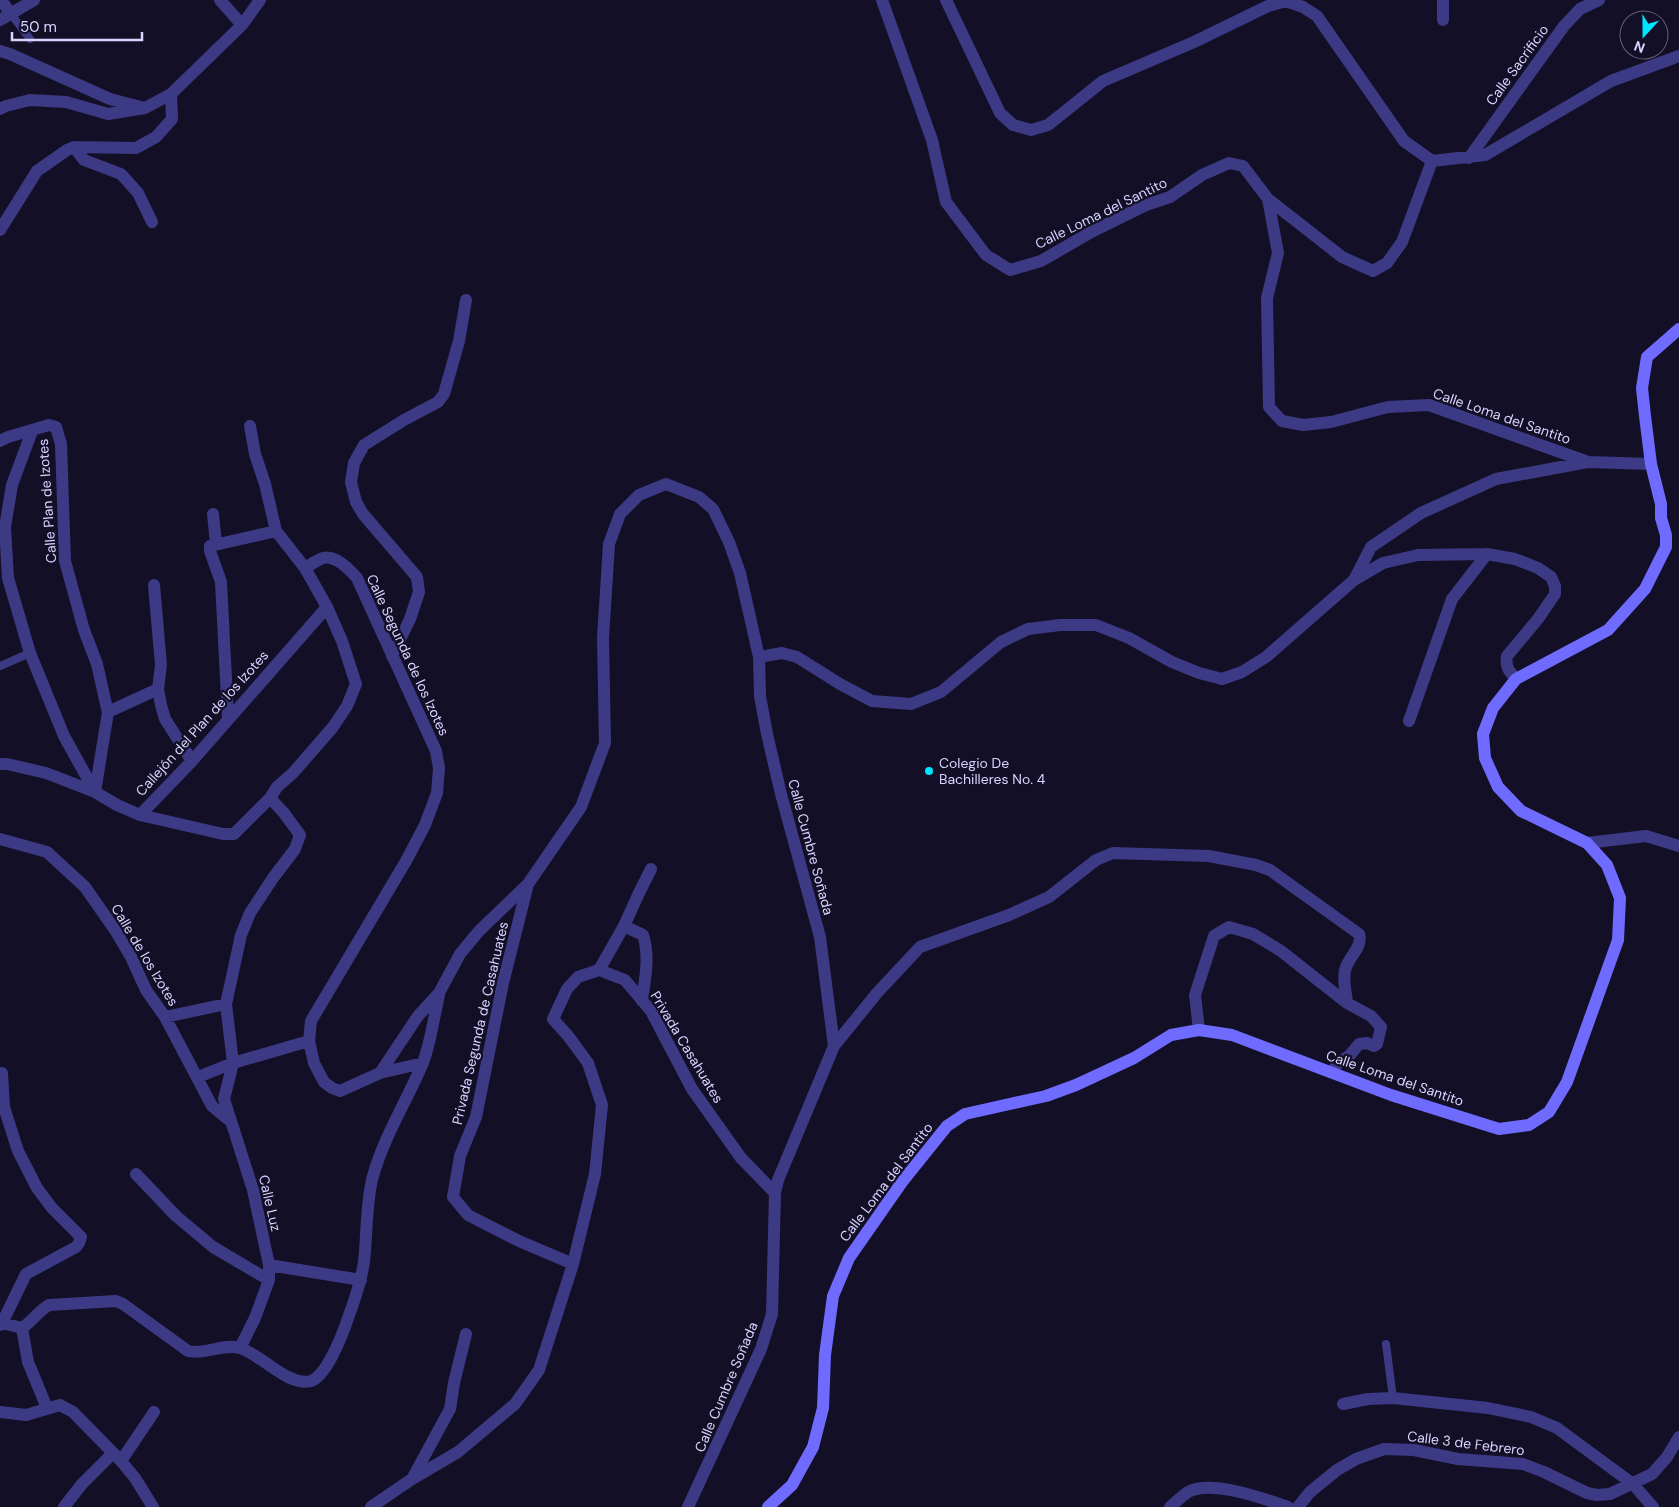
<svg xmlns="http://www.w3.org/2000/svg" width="1679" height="1507" font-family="'DM Sans',sans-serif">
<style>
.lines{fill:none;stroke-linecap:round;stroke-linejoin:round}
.lane{stroke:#3d3a85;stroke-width:8}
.street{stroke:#3d3a85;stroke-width:12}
.secondary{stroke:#6f6bff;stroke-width:12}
.poi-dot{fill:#00e5ff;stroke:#130f26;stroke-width:2}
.labels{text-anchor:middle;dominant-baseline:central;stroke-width:4.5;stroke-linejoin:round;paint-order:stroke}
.street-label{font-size:14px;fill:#d9d4ff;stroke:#130f26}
.poi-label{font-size:14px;fill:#d9d4ff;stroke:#130f26;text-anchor:start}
</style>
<rect width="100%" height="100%" fill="#130f26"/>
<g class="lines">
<path class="lane" d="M11,14L30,39
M0,666L30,653
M1386,1344L1393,1398"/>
<path class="street" d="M1,0L11,14
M220,0L242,25
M882,0L932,140L946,202L986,255L1010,270L1041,261L1093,231L1146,205L1170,197L1202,175L1229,163L1243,166L1268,199L1278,253L1267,298L1269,407L1282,421L1303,425L1331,422L1388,407L1429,405L1588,462L1651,464
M946,0L1000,113L1013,125L1031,130L1048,125L1103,81L1194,42L1268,6L1286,1L1303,7L1317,16L1404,141L1432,161L1485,155L1611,81L1679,56
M1443,0V20
M0,20L34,0
M0,51L10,54L110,99L141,107
M0,109L6,106L30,100L66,102L108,114L145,108L171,94L242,25L260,0
M74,147L84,160L121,174L138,193L152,222
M1469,158L1564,26L1580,9L1599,0
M1268,199L1342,257L1373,271L1387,263L1402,242L1432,161
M0,230L37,171L67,150L74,147L136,148L156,137L172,119L171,94
M32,431L12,485L5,527L8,578L30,653L64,736L95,792
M0,441L8,437L49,425L56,427L61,444L65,561L84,630L97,664L105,700L108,712L95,792
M213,514L216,544
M305,568C310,565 317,560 323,558C336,555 349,569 357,578L436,751L439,768L437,793L425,825L406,861L311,1021L309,1041L314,1063L324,1082L332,1088L340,1091L380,1073L423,1063
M1354,580L1371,547L1421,513L1496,479L1588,462
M154,585L161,665L158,689L161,705L165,719L192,761
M392,656L410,619L419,592L417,577L363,514L356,502L351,482L354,463L364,445L404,420L438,402L444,394L459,341L466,300
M759,657L782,653L797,657L840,684L872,701L911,704L941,692L1001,642L1028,629L1060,625H1096L1129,638L1172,662L1199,673L1222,679L1242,672L1266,657L1354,580L1383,563L1418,555L1487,554L1515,559L1538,568L1551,577L1555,586V594L1538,619L1507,656C1505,667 1509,671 1516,679
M108,712L158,689
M228,718L221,582L210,551V546L276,531
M1409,721L1452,599L1487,554
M0,764H7L46,773L95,792L117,805L140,815L223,834H234L270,798L277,787L293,773L333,727L347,706L356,684L342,641L327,607L305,568L276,531L265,484L255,454L250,426
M140,815L192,761L327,607
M0,839L47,852L85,887L115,930L131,957L146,990L165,1017L212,1106L230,1121
M1587,843L1646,836L1679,846
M528,884L503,983L476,1117L460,1156L453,1197L468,1215L519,1241L573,1264
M624,926L643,935C650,957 645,979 642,1001
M599,970L624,926L639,893L651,869
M165,1017L226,1004
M1199,1030L1195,995L1214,936L1229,927L1253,934L1281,951L1347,1003L1371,1016L1381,1027L1377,1044L1374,1046L1367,1043L1359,1044L1350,1055L1336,1065L1333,1072
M380,1073L418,1016L439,993L460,954L479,931L528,884L581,807L605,743L603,638L609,544L620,514L639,495L666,484L699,497L713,509L729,542L740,573L759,657L760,696L767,734L781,794L820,937L834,1046
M198,1077L233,1063L309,1041
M136,1174L176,1216L213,1247L269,1280
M269,1265L361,1280
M2,1323L26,1274L76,1247L79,1243L81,1237L52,1208L37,1188L18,1151L4,1107L2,1073
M0,1325L2,1323L22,1328C32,1322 38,1311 49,1305L116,1301L123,1304L188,1351C206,1355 223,1343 240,1348C262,1355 288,1387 311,1381C326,1376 341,1338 346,1324C353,1304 361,1284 364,1262C367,1236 366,1200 373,1176C384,1137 406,1102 422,1065C430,1047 434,1016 439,995
M22,1328L28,1362L47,1408
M240,1348L255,1318L269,1280V1265L253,1190L224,1099L233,1063L226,1004L241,935L250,913L273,878L295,849L300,835L284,813L270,798
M1343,1404L1368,1399L1393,1398L1488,1408L1531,1417L1557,1428L1633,1484L1653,1507
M0,1412L26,1415L60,1405L73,1412L121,1461L135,1478L153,1507
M121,1461L154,1412
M412,1479L450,1409L454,1383L466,1334
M64,1507L82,1484L113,1453
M371,1507L412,1479L458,1452L515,1404L539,1370L573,1264L595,1174L602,1105L588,1063L569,1037L553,1019L567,989L578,977L599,970L625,980L651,1011L692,1089L741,1158L775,1193
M688,1507L761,1349L772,1314L775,1193L778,1180L834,1046L877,993L920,947L1009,915L1049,897L1096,860L1113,853L1209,856L1256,865L1270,870L1359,934C1363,946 1350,956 1346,967C1342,977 1346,992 1347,1003
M1170,1507C1176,1502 1182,1496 1188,1492C1211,1479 1265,1499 1288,1507
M1298,1507L1310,1492L1337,1470L1356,1459L1384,1449L1414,1450L1458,1459L1523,1464L1544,1472L1587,1493L1597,1495L1610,1494L1652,1474L1667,1457L1679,1437"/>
<path class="secondary" d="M768,1507L792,1485L813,1447L823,1408L825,1355L833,1296L849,1258L902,1182L947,1126L965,1114L1046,1096L1076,1085L1134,1058L1171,1035L1199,1030L1232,1035L1391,1095L1499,1129L1529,1125L1549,1112L1567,1082L1618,940L1620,898L1607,865L1587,843L1521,811L1498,787L1485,758L1483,734L1493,708L1516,679L1608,630L1645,589L1666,547V535L1661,518V504L1651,464L1645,416L1642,388L1647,357L1679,329"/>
</g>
<circle class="poi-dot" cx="929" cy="771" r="5"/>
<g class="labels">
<g class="street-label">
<text transform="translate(1517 65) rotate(-54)">Calle Sacrificio</text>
<text transform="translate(1101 213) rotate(-26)">Calle Loma del Santito</text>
<text transform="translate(1502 416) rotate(19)">Calle Loma del Santito</text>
<text transform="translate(47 501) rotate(-94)">Calle Plan de Izotes</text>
<text transform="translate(408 655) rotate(65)">Calle Segunda de los Izotes</text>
<text transform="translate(202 723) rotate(-48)">Callejón del Plan de los Izotes</text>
<text transform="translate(811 847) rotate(75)">Calle Cumbre Soñada</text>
<text transform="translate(145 955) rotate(59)">Calle de los Izotes</text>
<text transform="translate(480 1023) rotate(-77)">Privada Segunda de Casahuates</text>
<text transform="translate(687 1047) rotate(59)">Privada Casahuates</text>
<text transform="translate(1395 1078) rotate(19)">Calle Loma del Santito</text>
<text transform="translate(886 1182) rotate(-53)">Calle Loma del Santito</text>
<text transform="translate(270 1203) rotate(77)">Calle Luz</text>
<text transform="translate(726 1387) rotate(-67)">Calle Cumbre Soñada</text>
<text transform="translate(1466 1443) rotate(7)">Calle 3 de Febrero</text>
</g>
<g class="poi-label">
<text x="939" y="763">Colegio De<tspan x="939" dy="16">Bachilleres No. 4</tspan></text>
</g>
</g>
<g transform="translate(1644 35) rotate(201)"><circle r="24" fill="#130f26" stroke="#625e7d"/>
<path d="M0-4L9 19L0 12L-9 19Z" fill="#00e5ff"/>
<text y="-8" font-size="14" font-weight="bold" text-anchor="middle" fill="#d9d4ff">N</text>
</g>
<path d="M12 32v8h130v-8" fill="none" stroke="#d9d4ff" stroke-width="2.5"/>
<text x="20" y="32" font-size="15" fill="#d9d4ff" stroke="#130f26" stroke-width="4" paint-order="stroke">50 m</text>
</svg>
